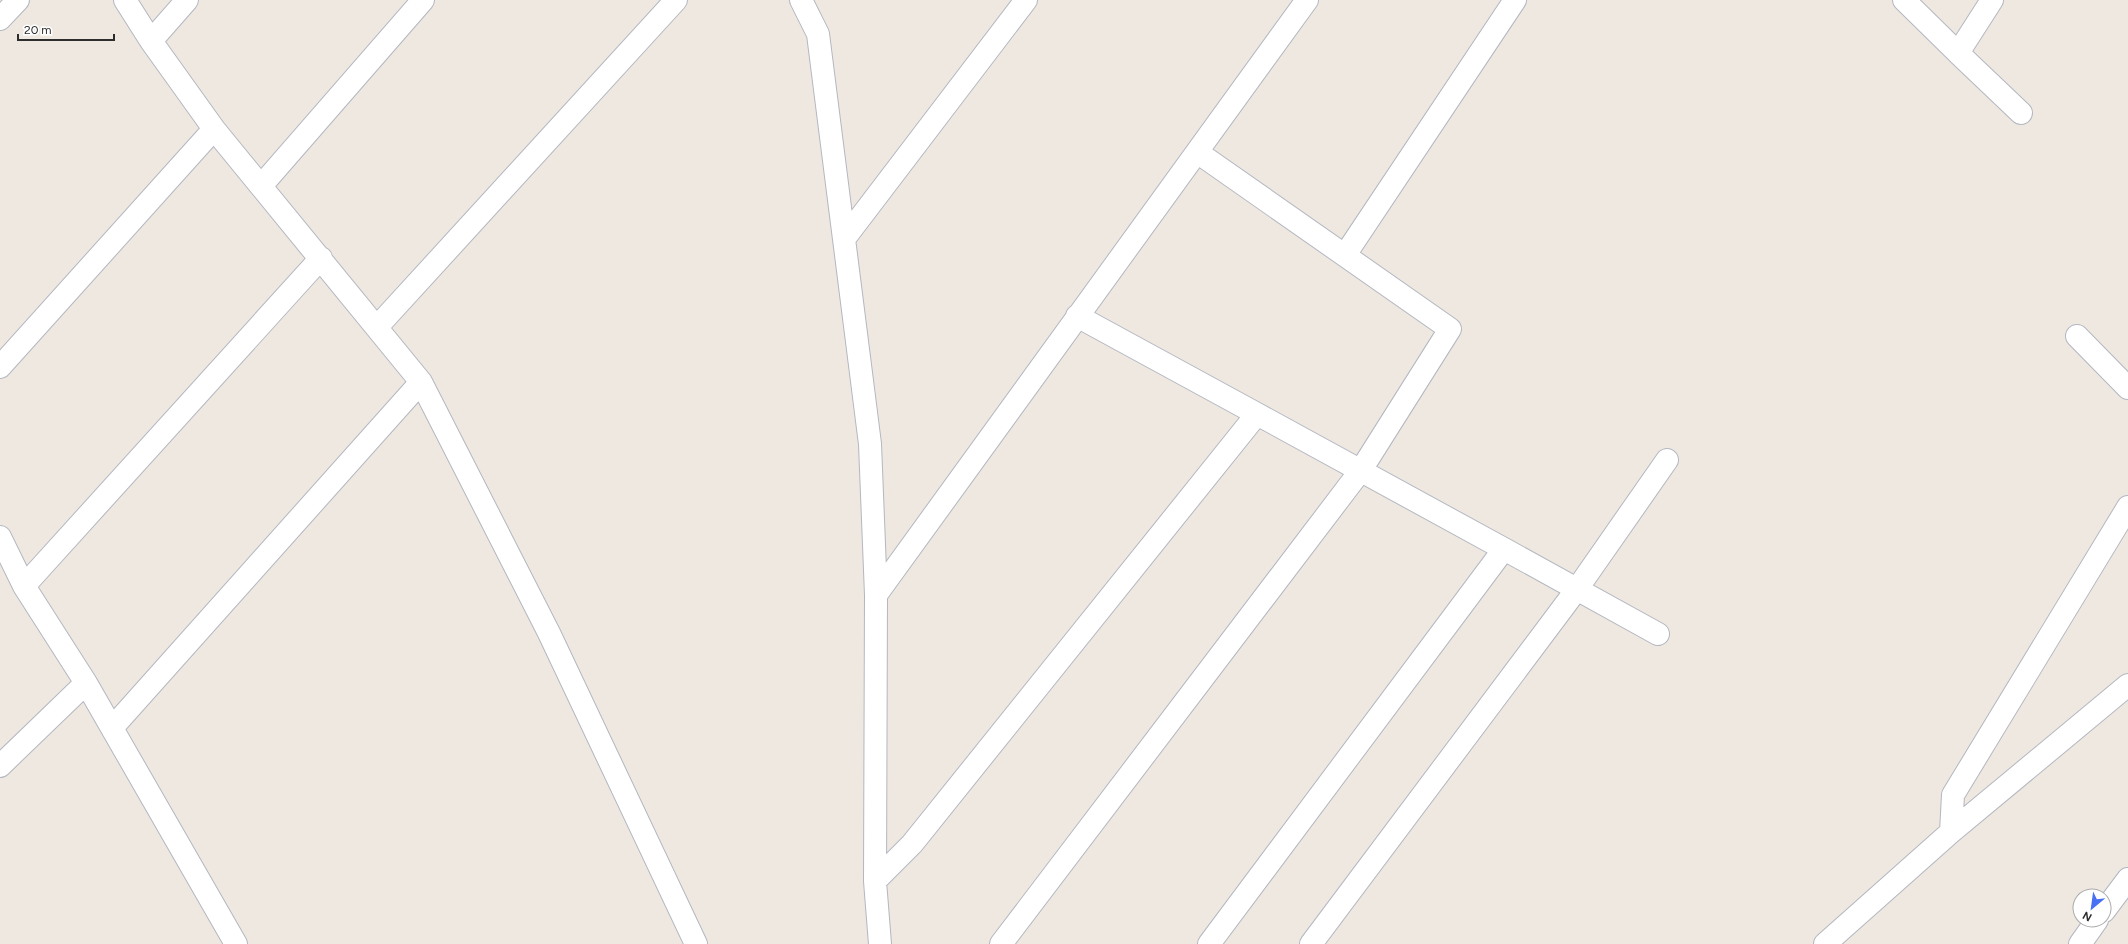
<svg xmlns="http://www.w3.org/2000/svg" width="2128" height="944" font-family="Figtree,sans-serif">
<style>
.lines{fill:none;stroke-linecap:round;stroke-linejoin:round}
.minor-casing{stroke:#b4b7c0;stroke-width:24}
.minor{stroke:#fff;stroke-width:22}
</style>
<rect width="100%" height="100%" fill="#eee8e1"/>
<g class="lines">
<defs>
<path id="minor" d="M125,0L151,41L214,129L421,382L549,633L696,944
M801,0L818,34L870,444L876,595L875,881L880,944
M1904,0L1958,53L1992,0
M0,19L18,0
M151,41L187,0
M1958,53L2021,113
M261,186L423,0
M844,239L1026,0
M1345,255L1515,0
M1077,316L1257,414
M377,327L676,0
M2077,336L2128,388
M0,367L214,129
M0,537L24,586L86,683L236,944
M1504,549L1658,634
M24,586L321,258
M876,595L1307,0
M112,728L421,382
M0,766L86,683
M1951,832L1953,795L2128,507
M875,881L912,844L1257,414L1504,549L1209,944
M2104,911L2128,879
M1001,944L1361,470L1450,329L1197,152
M1311,944L1577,589L1667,460
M1825,944L1951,832L2128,685
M2080,944L2097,920"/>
</defs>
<use href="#minor" class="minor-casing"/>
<use href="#minor" class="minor"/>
</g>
<g transform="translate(2092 908) rotate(209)"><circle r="19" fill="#ffffff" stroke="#ababab"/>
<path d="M0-3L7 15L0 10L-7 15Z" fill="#4871f3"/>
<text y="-6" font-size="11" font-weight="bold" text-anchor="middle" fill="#2d2d2d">N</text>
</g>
<path d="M18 34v6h96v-6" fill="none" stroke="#2d2d2d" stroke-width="2"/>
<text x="24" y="34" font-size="12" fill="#2d2d2d" stroke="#ffffff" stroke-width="3" paint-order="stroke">20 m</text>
</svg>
